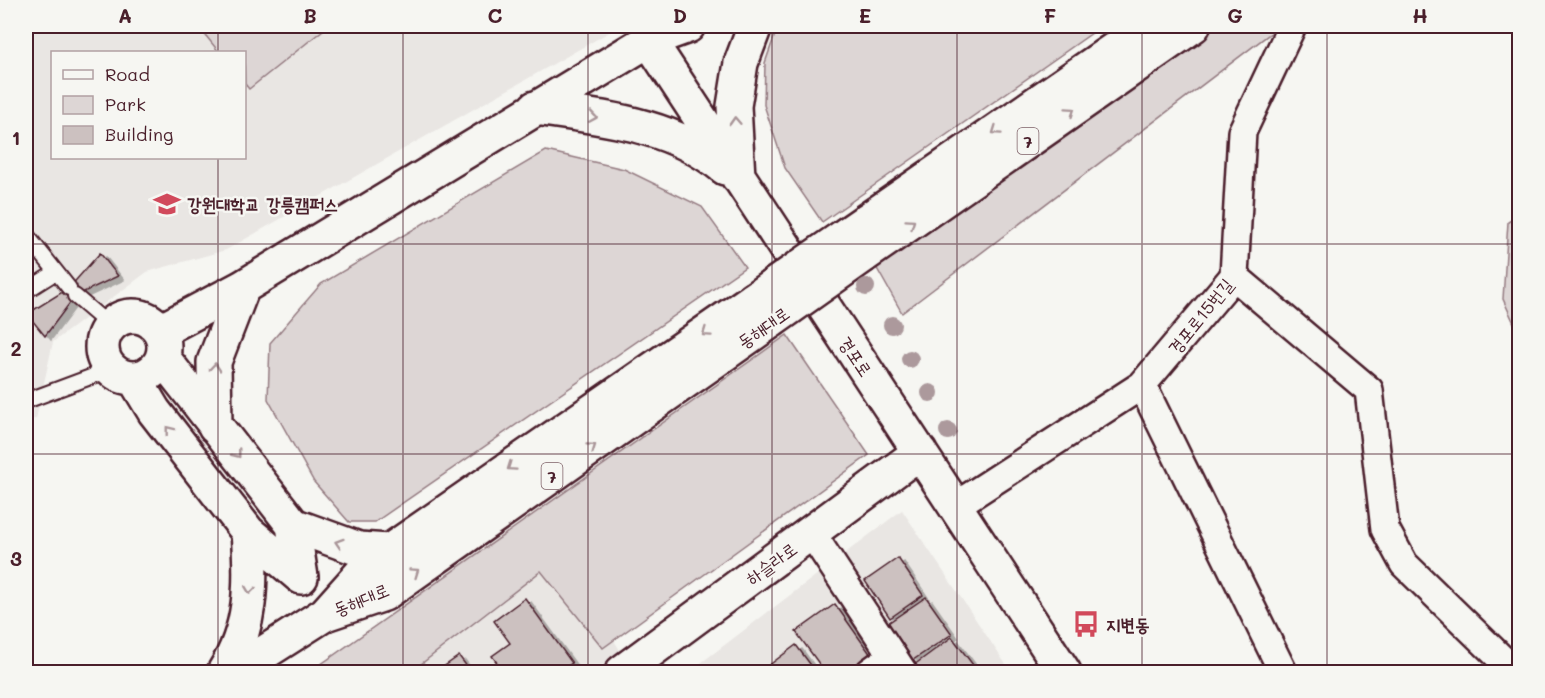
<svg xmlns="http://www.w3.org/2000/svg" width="1545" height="698" font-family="Mali,'Poor Story',sans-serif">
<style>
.built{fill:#e9e6e3;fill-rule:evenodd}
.green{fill:#ddd6d5;stroke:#947a80;stroke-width:1.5}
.building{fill:#ccc1c0;stroke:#4a1f2b;stroke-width:1.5;filter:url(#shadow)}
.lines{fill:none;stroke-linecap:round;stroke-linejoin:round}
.service-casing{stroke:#4a1f2b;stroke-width:18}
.minor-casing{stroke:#4a1f2b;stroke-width:32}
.tertiary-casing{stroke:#4a1f2b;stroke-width:38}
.primary-casing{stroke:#4a1f2b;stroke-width:38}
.service{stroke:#f6f6f2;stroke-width:14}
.minor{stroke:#f6f6f2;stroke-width:27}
.tertiary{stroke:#f6f6f2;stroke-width:33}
.primary{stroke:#f6f6f2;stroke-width:33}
.primary-bridge-casing{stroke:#4a1f2b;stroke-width:38;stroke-linecap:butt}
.primary-bridge{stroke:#f6f6f2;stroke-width:33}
.tree{fill:#ac999c}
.oneway{stroke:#a99598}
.grid{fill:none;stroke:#4a1f2b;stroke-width:1.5;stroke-opacity:0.55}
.labels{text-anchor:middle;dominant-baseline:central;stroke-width:5;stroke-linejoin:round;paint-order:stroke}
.shield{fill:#f6f6f2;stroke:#7e6067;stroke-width:1.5}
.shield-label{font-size:16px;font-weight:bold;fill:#4a1f2b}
.poi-label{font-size:18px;font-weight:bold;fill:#4a1f2b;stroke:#f6f6f2;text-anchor:start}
.street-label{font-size:18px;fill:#4a1f2b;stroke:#f6f6f2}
.neatline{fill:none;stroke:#4a1f2b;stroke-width:2}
.grid-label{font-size:20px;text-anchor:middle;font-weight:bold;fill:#4a1f2b}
</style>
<defs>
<filter id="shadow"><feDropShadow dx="6" dy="4" stdDeviation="0" flood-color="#0004"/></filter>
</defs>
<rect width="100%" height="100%" fill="#f6f6f2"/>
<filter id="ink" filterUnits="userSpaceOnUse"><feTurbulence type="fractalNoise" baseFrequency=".0167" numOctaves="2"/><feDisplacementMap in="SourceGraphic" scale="12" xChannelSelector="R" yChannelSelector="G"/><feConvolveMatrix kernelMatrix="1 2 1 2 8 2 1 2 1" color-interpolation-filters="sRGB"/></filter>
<g filter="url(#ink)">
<path class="built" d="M26,26H620L226,250L147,272L53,342L36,419L26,420ZM52,52H244V158H52Z
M902,510L1011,672H689Z
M554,540L633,672H329Z"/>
<path class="green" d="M198,26H328L249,89L245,84L244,52H219Z
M778,26H1102L822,222L785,168L764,105L765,63Z
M1205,26H1280L902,313L875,265Z
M546,151L624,169L702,207L745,267L375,522H349L314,482L268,399L270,343L321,284Z
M1519,215V334L1503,299L1508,222Z
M787,335L869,455L603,648L541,571L416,668L417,672H310Z"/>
<path class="building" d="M100,253L118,276L75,296L45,336L27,314L69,288Z
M898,558L923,595L890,618L865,581Z
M926,597L952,634L913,660L888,623Z
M525,598L572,663L559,672H504L492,656L510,643L494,621Z
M835,604L871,655L846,672H825L796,632Z
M952,637L976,669L970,672H920L914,665Z
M796,645L816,672H760Z
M459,656L471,672H436Z"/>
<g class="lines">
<defs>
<path id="service" d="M26,234L69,288
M26,291L56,272
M75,296L110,326
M26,401L112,369"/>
<path id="minor" d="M1234,276L1369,390L1385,529L1404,564L1515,672
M1142,385L1283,672
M955,506L1142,385L1234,276L1242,132L1292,26
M812,534L903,672
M870,672L892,656"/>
<path id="tertiary" d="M649,40L1064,672
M535,108C603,118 670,123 725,168
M738,177L734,106L741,63L755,26
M102 347a31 31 0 1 1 62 0a31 31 0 1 1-62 0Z
M160,331L243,287L649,40L688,26
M134,378L154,411L248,532L301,577L293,525L163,358
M215,426L214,362L243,287
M224,672C252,628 252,582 248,532
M622,672L920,452"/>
<path id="primary" d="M847,234L1148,26
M863,256L1193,26
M293,525L359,549L388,551
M326,613L368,566L754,299
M234,672L325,614L384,594L771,321"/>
</defs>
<use href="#service" class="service-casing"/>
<use href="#minor" class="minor-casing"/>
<use href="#tertiary" class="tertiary-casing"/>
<use href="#primary" class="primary-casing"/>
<use href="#service" class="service"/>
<use href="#minor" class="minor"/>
<use href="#tertiary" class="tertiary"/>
<use href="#primary" class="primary"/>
<defs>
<path id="primary-bridge" d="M754,299L847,234
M771,321L863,256"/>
</defs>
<use href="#primary-bridge" class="primary-bridge-casing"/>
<use href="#primary-bridge" class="primary-bridge"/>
</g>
<g class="tree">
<circle cx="866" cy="287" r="9"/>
<circle cx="892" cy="325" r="9"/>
<circle cx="910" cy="359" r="9"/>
<circle cx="930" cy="393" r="9"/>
<circle cx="948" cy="431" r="9"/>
</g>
<defs><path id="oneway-chevron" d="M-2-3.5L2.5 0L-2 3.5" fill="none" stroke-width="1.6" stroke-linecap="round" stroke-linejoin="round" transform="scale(1.5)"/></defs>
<g class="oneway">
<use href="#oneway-chevron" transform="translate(1071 111) rotate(-35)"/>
<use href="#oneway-chevron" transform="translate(593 117) rotate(9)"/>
<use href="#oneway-chevron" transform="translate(735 121) rotate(-93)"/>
<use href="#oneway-chevron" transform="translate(996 131) rotate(145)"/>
<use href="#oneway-chevron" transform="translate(911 223) rotate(-35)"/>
<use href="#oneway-chevron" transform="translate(706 333) rotate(145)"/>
<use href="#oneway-chevron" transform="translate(215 367) rotate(-85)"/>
<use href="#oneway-chevron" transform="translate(169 430) rotate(-128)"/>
<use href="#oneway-chevron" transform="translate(592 447) rotate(-35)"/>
<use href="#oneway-chevron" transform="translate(237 454) rotate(52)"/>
<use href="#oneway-chevron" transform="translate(511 467) rotate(145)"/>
<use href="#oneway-chevron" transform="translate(339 543) rotate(-162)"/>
<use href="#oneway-chevron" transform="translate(415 572) rotate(-35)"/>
<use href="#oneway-chevron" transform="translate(250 590) rotate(97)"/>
</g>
</g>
<path class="grid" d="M218,26V52M403,26V672M588,26V672M772,26V672M957,26V672M1142,26V672M1327,26V672M218,158V672M26,244H1520M26,454H1520"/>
<defs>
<symbol id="university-bare" viewBox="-9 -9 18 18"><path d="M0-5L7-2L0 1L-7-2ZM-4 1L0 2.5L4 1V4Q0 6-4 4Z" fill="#d1495b" stroke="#f6f6f2" stroke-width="2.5" paint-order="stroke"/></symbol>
<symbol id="bus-bare" viewBox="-9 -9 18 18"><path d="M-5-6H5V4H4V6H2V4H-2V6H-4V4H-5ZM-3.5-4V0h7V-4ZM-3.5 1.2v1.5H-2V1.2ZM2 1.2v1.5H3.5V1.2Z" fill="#d1495b" stroke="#f6f6f2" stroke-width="2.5" paint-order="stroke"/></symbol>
</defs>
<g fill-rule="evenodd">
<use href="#university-bare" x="148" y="185" width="38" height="38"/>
<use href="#bus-bare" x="1067" y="605" width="38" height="38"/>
</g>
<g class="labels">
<g class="shield">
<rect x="1017.5" y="128" width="21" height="26" rx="4.5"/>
<rect x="541.5" y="463" width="21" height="26" rx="4.5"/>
</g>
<g class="shield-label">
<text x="1028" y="141">7</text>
<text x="552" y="476">7</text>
</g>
<g class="poi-label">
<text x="187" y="204">강원대학교 강릉캠퍼스</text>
<text x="1106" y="624">지변동</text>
</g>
<g class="street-label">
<text transform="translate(1200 316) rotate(-51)">경포로15번길</text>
<text transform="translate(763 327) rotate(-35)">동해대로</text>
<text transform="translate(856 356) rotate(56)">경포로</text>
<text transform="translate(771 563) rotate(-36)">하슬라로</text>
<text transform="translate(361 599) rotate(-22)">동해대로</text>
</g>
</g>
<rect width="1545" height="698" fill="none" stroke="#f6f6f2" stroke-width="66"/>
<rect x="51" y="51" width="195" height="108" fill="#f6f6f2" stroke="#b1a0a2" stroke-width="1.5"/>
<rect x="63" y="70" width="30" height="9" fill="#f6f6f2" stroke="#b1a0a2" stroke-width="1.5"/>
<text x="105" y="81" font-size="18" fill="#4a1f2b">Road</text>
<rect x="63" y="96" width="30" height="18" fill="#ddd6d5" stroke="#b1a0a2" stroke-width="1.5"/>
<text x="105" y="111" font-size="18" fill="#4a1f2b">Park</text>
<rect x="63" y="126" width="30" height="18" fill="#ccc1c0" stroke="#b1a0a2" stroke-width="1.5"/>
<text x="105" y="141" font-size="18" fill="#4a1f2b">Building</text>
<rect x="33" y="33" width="1479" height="632" class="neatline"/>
<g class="grid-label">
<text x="125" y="23">A</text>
<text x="310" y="23">B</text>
<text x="495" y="23">C</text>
<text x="680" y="23">D</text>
<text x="865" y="23">E</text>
<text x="1050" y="23">F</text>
<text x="1235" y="23">G</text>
<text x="1420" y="23">H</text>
<text x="16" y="145">1</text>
<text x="16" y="356">2</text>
<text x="16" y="566">3</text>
</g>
</svg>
